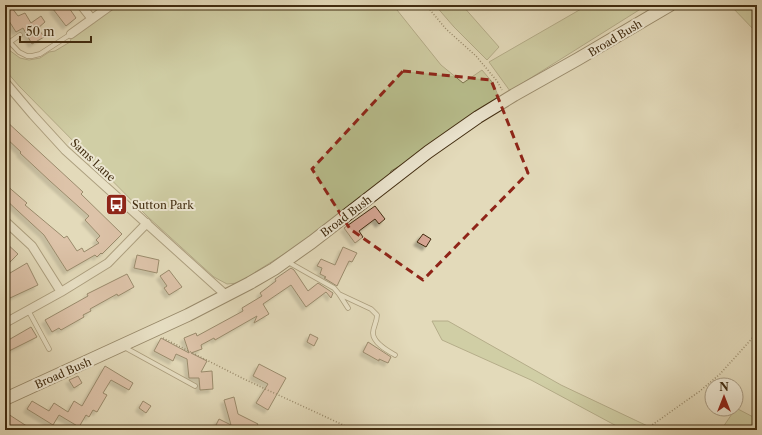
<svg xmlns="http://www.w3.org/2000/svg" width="762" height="435" font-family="'Libre Caslon Text',serif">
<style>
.green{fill:#b8be8d;stroke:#7c754e}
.building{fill:#d6a694;stroke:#412c10;filter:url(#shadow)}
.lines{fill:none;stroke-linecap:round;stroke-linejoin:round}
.lane-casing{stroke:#6a583a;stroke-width:5.5}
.street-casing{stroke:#6a583a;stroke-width:10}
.secondary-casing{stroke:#412c10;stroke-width:14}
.path{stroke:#412c10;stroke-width:1.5;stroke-dasharray:1 2;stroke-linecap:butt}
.lane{stroke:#ede7d2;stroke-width:4}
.street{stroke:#ede7d2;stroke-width:8}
.secondary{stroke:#ede7d2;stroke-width:12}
.marked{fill:none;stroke:#8f2418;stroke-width:3;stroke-dasharray:8 5;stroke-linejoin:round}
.labels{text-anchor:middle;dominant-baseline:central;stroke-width:4;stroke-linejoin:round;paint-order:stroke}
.street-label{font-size:11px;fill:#412c10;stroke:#ede7d2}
.poi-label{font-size:11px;fill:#412c10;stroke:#ede7d2;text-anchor:start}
</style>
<defs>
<filter id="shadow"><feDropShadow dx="-3.5" dy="3.5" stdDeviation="1" flood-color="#0004"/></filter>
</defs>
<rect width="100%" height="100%" fill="#e3daba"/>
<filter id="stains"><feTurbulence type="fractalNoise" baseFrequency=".005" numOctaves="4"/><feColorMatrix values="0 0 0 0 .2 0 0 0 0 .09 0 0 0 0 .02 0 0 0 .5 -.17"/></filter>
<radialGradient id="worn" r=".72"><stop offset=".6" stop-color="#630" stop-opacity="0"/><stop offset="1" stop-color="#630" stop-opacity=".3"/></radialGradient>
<path class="green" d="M118,5H393L441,65L463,83L482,70L493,83L501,103L454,134L391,171L389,176L357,208L238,283L227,284L214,277L148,217L20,87L5,70V47L20,58L29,60L40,58L49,52L55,51L70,42L72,36Z
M435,5H462L499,47L487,60L454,27Z
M588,5H647L510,91L489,62Z
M730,5H757V33Z
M432,321H448L561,385L656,430H624L531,380L442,340Z
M736,408L757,419V430H721Z"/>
<path class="building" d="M58,5H67L76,18L66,26L53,9Z
M12,8L18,16L25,13L31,23L41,16L45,22L38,28L44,37L32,44L23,28L16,32L9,21L5,24V13Z
M5,120L83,192L81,194L122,234L102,254L101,253L97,257L95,255L67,271L44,235L5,199V184L27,203L25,205L62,236L64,238L67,236L77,251L82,248L84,252L99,243L96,240L100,236L85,220L89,216L50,181L20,153L21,152L5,137Z
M375,206L385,219L379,224L375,219L359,231L363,237L355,243L344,228Z
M423,234L431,239L426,247L417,242Z
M5,242L18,254L5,267Z
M343,247L357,253L352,262L349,261L337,286L324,278L326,277L320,274L322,268L317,266L321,259L335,265Z
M137,255L159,260L157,273L134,268Z
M27,263L38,285L10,298L5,289V276Z
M291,268L294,270L308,291L318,283L333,293L331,298L326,292L306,307L291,285L263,304L269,314L254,323L257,316L215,340L214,338L201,345L202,349L191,353L207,361L201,372L212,371L213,389L200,390L199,378H189L187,359L176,354L173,361L154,351L161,338L189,353L184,338L196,333L197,336L243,311L242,308L262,296L260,293L276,281L275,279Z
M169,270L182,287L169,295L164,288L167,286L160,276Z
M127,274L134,287L118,296L117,294L90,309L91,311L83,315L84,317L61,330L59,328L52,332L45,320L88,296L87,294Z
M31,327L37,337L5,353V342Z
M310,334L318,338L314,346L307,342Z
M368,342L391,357L388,363L379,359V361L363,352Z
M259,364L286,378L268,410L256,403L268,384L253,376Z
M105,366L133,383L129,390L111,380L103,393L107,395L97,412L93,410L89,417L86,415L79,427L59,415L53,425L27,409L32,401L49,411L54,403L68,412L74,401L82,406Z
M78,376L82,383L74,388L69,380Z
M234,397L238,414L258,424L254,430L244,426L242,430H221L215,427L219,419L231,425L224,400Z
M143,401L151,406L146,413L139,408Z
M5,412L22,423L33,430H14L5,424Z"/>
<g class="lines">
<defs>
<path id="lane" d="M5,37L19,52L27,56H32L40,54L71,34
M10,42L20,35
M288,262L334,288L339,294L348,308
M339,294L371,309L377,315C377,322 373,327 373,333C373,343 388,351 395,355
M28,310L49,349
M124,347L195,386"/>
<path id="street" d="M81,5L92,19
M71,34L110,6
M5,82L33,115L65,150L227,296
M5,221L32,246L61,292
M5,323L61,292L108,263L147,223"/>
<path id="secondary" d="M5,399L188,315L250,283L274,269L312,242L428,152L478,117L514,95L578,59L670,5"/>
</defs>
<use href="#lane" class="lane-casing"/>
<use href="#street" class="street-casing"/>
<use href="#secondary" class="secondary-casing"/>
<path class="path" d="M426,5L446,29L476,56L497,81L502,90
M163,338L246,380L354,430
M645,430L700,391L720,374L757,333"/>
<use href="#lane" class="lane"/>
<use href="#street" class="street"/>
<use href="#secondary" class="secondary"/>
</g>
<path d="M0 0H762V435H0ZM403,71L491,80L528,173L423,280L350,229L312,169Z" fill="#e3daba" fill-opacity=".55" fill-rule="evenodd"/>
<path class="marked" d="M403,71L491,80L528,173L423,280L350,229L312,169Z"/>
<defs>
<symbol id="bus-square" viewBox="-11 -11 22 22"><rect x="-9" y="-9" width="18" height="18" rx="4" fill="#8f2418" stroke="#ede7d2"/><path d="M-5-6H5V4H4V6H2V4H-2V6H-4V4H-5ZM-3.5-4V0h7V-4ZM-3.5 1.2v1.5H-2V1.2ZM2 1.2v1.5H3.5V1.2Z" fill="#fff"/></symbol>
</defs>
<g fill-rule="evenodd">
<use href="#bus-square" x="104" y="192" width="25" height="25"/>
</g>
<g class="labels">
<g class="street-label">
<text transform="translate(615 38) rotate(-31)">Broad Bush</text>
<text transform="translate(93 160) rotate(43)">Sams Lane</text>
<text transform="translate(346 216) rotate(-37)">Broad Bush</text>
<text transform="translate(63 373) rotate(-24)">Broad Bush</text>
</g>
<g class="poi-label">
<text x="132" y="205">Sutton Park</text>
</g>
</g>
<rect width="762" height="435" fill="none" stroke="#e3daba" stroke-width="20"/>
<rect x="6" y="6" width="750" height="423" fill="none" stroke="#412c10" stroke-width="2"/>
<rect x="10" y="10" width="742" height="415" fill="none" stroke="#412c10"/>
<g transform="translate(724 397)"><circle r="19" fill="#ede7d2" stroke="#a89c84"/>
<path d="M0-3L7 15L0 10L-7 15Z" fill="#8f2418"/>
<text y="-6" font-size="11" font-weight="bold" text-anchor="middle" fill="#412c10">N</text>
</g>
<path d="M20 36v6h71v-6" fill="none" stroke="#412c10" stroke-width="2"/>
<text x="26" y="36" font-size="12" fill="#412c10" stroke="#ede7d2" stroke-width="3" paint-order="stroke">50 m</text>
<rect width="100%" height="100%" filter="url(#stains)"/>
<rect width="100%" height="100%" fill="url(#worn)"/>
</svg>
